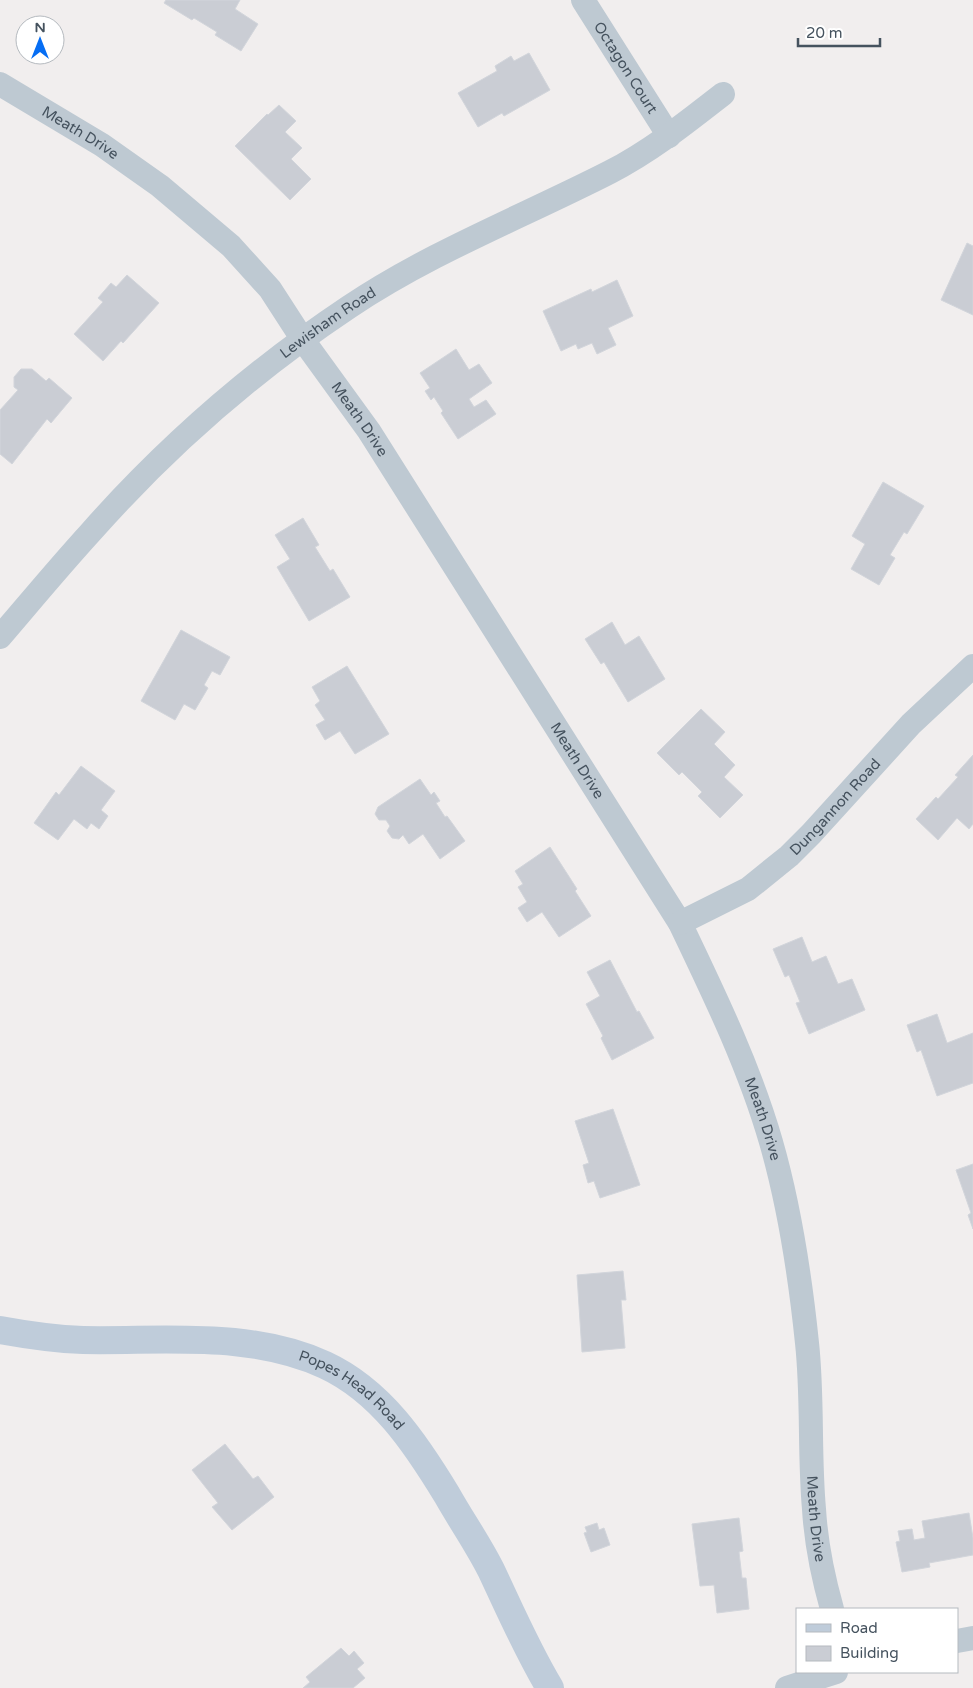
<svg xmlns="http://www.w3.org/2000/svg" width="973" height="1688" font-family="'Varela Round',sans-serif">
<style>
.building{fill:#cacdd4;stroke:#d2d5db}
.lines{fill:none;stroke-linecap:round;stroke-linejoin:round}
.street{stroke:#bec9d2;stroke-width:24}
.secondary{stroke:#bfccda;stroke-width:28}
.labels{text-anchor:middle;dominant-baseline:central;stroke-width:4;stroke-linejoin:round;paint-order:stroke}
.street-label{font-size:15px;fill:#45525e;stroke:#fff}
</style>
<rect width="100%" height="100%" fill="#f1eeee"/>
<path class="building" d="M166,0H240L235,9L258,24L241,51L215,35L217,32L194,18L192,20L164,3Z
M529,53L550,90L504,116L502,113L478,127L458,93L497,71L495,66L511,56L514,61Z
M279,105L296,121L285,132L302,148L291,159L311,179L290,200L235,146L267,114L268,115Z
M967,243L973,246V315L941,300Z
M127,275L159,303L123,343L121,341L103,361L74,334L103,302L98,298L111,283L116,287Z
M617,280L633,316L608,328L616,345L597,354L592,343L578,349L576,344L561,351L543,311L591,289L592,292Z
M456,349L469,370L479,364L492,383L469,399L474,407L486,400L496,414L458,439L441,413L443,411L434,397L431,400L425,391L430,388L420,373Z
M21,369H32L46,381L49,378L72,398L51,423L47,419L12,464L0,454V410L18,390L14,387V377Z
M883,482L924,506L907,534L904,532L890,555L895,558L879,585L851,569L865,544L852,536Z
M303,518L319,545L315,547L330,571L333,569L350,597L309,621L277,567L290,559L275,535Z
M612,622L625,645L639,636L665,679L628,702L604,662L601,664L585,639Z
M181,630L230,657L220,675L212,671L204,685L208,688L195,710L184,704L175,720L141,701Z
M347,666L389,734L355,754L340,731L325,740L316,725L325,720L315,705L320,701L312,687Z
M701,709L725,732L714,744L735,765L724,777L743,795L720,818L698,796L702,792L682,772L679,775L657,753Z
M973,755V824L969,829L957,818L938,840L916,819L936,797L938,799L958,777L955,775Z
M81,766L115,791L101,810L108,816L99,829L91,823L87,829L74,819L58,840L34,823L56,792L59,795Z
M420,779L431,795L434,792L440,801L436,803L445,817L447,816L465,841L440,859L423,834L409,844L403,835L399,839L392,838L387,831L390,826L386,820H379L375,814L378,807Z
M550,847L577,889L575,891L591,916L559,937L542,912L527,922L518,908L527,902L518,887L523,884L515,871Z
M802,937L812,962L826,956L838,984L852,979L865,1010L809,1034L796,1003L800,1002L789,975L785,977L773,949Z
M610,960L637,1012L639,1011L654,1038L612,1060L601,1038L603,1036L586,1004L600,996L587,972Z
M937,1014L947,1043L973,1033V1083L937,1096L921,1050L917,1052L907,1025Z
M613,1109L640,1185L600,1198L594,1181L588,1183L583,1165L589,1163L575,1121Z
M973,1164V1229L968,1215L971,1213L956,1170Z
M623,1271L626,1300H621L625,1348L582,1352L577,1275Z
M225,1444L253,1479L258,1476L274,1497L232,1530L212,1507L218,1503L192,1470Z
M969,1513L973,1538V1555L929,1563L930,1567L902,1572L896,1542L900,1541L898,1531L912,1529L914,1540L925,1538L922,1521Z
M739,1518L743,1551L739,1552L742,1578H746L749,1609L717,1613L714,1585L700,1586L692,1524Z
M597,1523L599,1530L604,1528L610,1545L591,1552L584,1533L587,1532L585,1527Z
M341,1648L349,1656L354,1651L364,1663L357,1669L365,1678L353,1688H303L310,1682L306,1677Z"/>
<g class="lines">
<g class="street">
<path id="s1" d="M583,0L669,136"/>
<path id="s2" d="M0,84L102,145L160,186L231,246L270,289L303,340L369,431L680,923C714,994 749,1066 771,1142C790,1208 800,1275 807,1343C813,1398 809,1454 814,1509C816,1543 823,1577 832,1609"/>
<path id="s3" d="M0,637C30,602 59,567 90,533C166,447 253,371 349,307C431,252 522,217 610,172C651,151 687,122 723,94"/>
<path id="s4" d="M680,923L748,889L789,856L811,834L911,724L973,666"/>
<path d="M957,1641L973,1638"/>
<path d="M787,1688L836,1672"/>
</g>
<path class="secondary" id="s5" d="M0,1330C27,1335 56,1339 83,1340C133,1341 184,1337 234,1342C264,1345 297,1352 325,1365C381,1391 416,1444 447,1495C461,1520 478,1544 491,1570C510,1610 527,1650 550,1688"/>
</g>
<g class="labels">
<g class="street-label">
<text stroke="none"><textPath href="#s1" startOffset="80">Octagon Court</textPath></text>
<text stroke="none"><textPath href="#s2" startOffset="94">Meath Drive</textPath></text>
<text stroke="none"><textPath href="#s3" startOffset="456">Lewisham Road</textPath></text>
<text stroke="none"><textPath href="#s2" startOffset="499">Meath Drive</textPath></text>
<text stroke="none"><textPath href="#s2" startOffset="904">Meath Drive</textPath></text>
<text stroke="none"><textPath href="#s4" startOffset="196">Dungannon Road</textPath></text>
<text stroke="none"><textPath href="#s2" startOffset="1309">Meath Drive</textPath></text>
<text stroke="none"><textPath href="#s5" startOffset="365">Popes Head Road</textPath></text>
<text stroke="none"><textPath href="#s2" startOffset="1714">Meath Drive</textPath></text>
</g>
</g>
<rect x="796" y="1608" width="162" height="65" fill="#ffffff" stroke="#b5babf"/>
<rect x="806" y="1624" width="25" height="8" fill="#bfccda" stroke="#b5babf"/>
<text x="840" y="1633" font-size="15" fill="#45525e">Road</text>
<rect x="806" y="1646" width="25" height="15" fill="#cacdd4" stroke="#b5babf"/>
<text x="840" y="1658" font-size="15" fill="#45525e">Building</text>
<g transform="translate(40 40)"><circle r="24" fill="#ffffff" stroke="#b5babf"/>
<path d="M0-4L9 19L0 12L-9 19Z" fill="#066ef4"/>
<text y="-8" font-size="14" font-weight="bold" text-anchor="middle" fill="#45525e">N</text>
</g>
<path d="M798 38v8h82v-8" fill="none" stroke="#45525e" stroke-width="2.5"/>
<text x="806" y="38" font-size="15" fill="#45525e" stroke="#ffffff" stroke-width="4" paint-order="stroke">20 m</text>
</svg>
